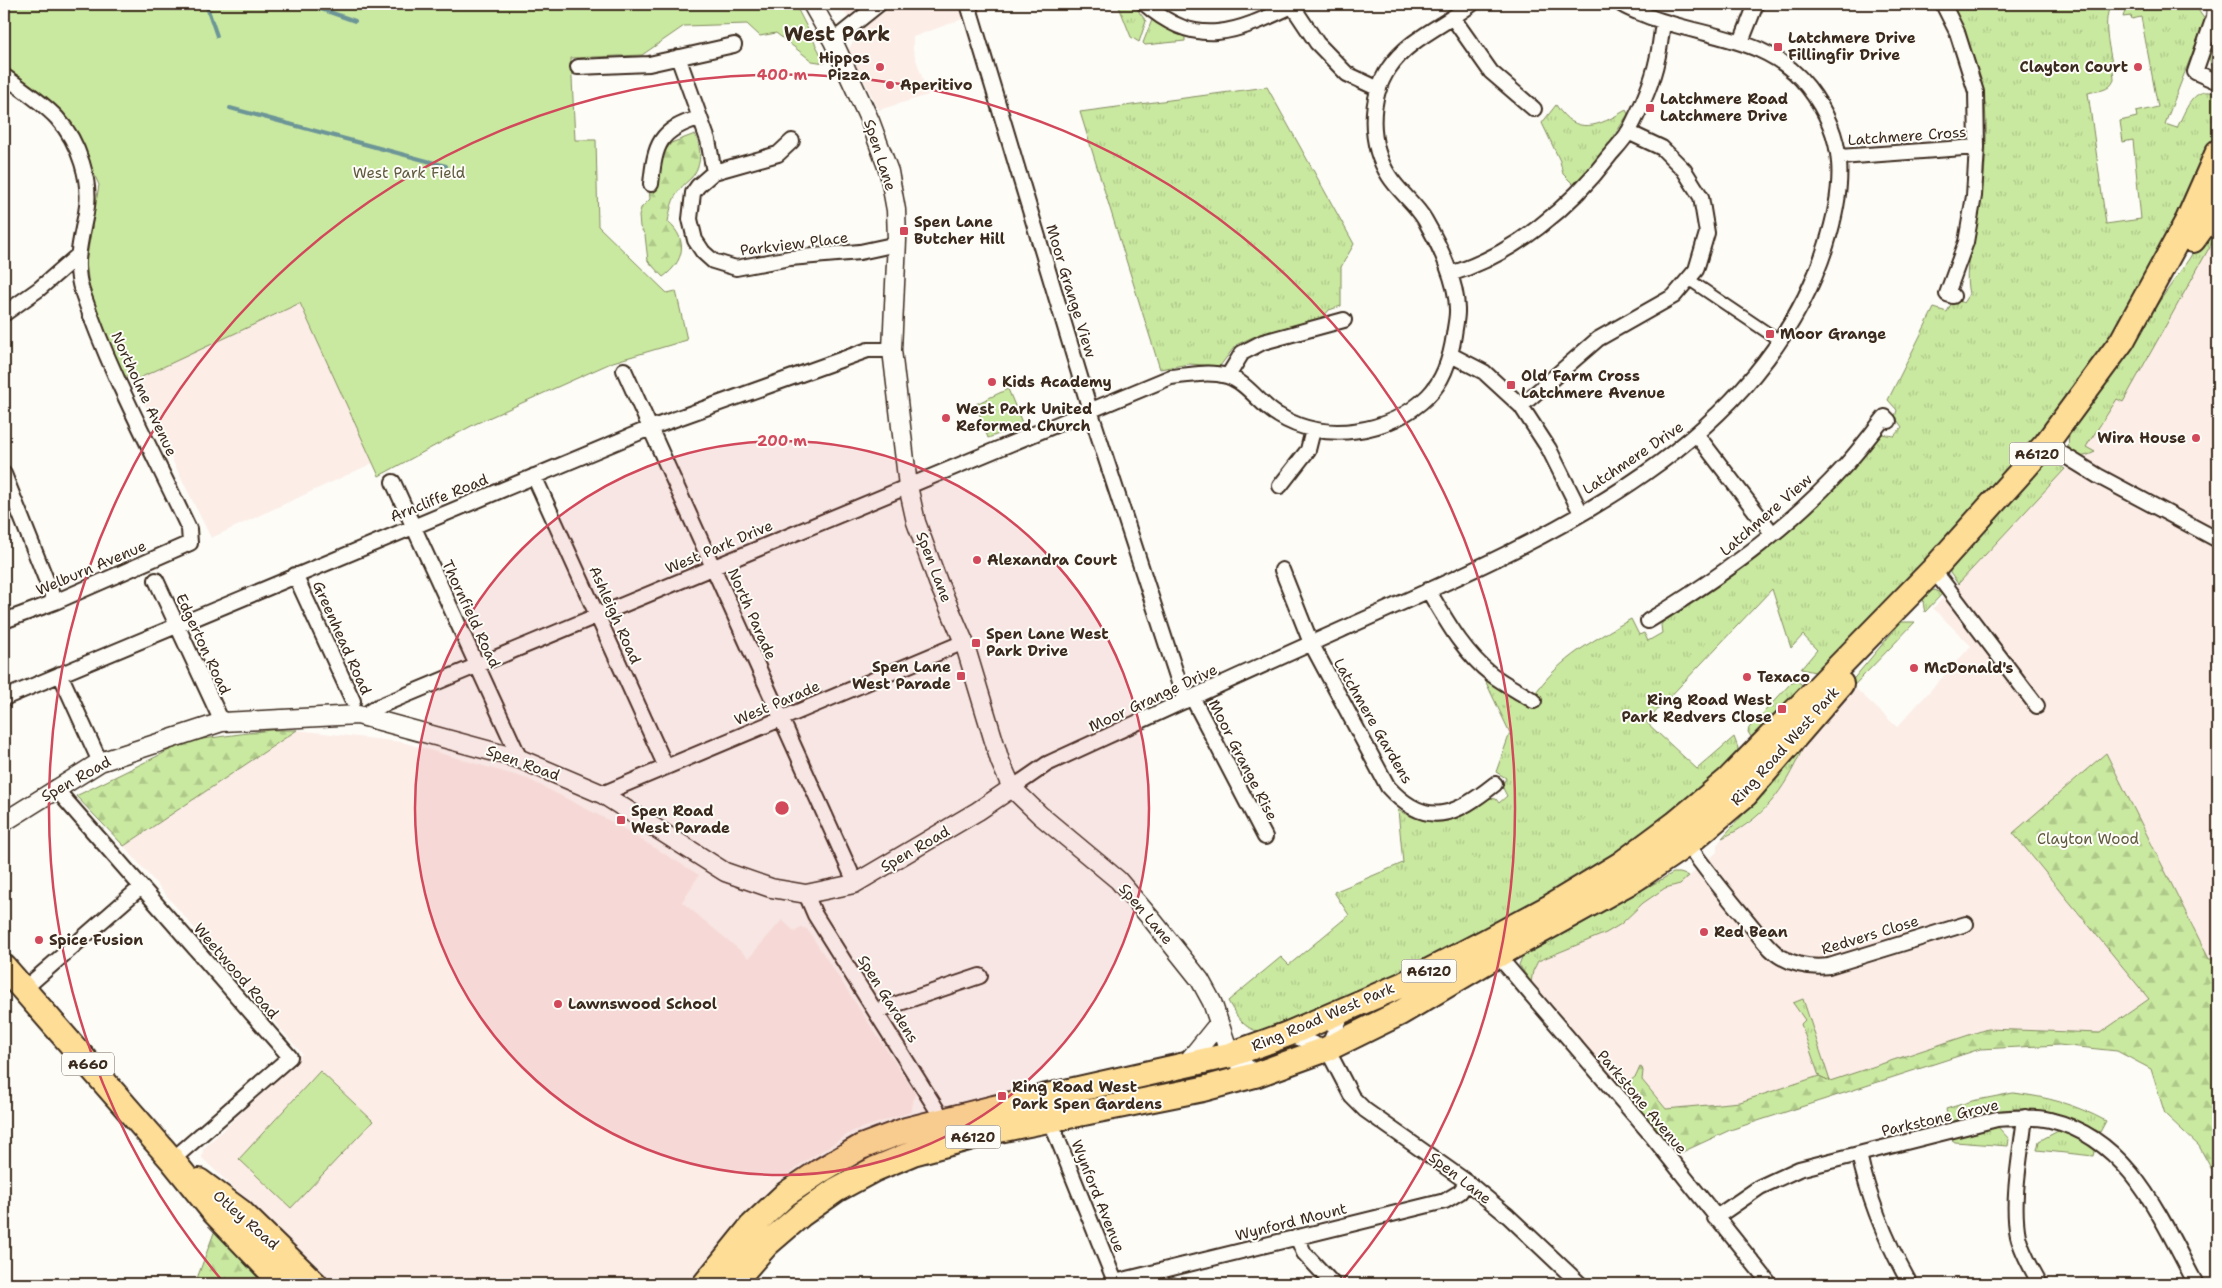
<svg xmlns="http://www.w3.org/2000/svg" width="2222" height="1288" font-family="'Shantell Sans',sans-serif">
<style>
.built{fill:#fcede7}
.grass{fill:url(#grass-tufts);stroke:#828a5f}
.forest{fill:url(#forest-firs);stroke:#828a5f}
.park{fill:#cae9a0;stroke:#828a5f}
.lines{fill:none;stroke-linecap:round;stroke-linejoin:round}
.stream{stroke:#6c9597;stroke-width:4}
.pedestrian-casing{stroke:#3b2a1e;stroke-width:14}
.minor-casing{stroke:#3b2a1e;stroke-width:18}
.tertiary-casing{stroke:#3b2a1e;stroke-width:21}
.trunk-casing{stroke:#3b2a1e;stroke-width:28}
.pedestrian{stroke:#fdfcf7;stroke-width:10}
.minor{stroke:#fdfcf7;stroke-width:14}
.tertiary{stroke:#fdfcf7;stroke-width:18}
.trunk{stroke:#fedd96;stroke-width:24}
.ring{fill:none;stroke:#d1495b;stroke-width:2.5}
.poi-dot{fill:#d1495b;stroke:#fdfcf7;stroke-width:2}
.labels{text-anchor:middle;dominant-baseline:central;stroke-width:4;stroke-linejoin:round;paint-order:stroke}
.shield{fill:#fdfcf7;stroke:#75695f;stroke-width:1}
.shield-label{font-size:14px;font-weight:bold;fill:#3b2a1e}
.poi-label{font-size:15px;font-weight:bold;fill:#3b2a1e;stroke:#fdfcf7;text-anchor:start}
.street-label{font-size:15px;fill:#3b2a1e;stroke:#fdfcf7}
.park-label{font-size:15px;fill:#5f5a3e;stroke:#fdfcf7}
.district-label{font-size:20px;font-weight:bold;fill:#3b2a1e;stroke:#fdfcf7}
.centre{fill:#d1495b;stroke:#fdfcf7;stroke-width:2.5}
.ring-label{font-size:15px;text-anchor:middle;font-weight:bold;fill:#d1495b;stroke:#fdfcf7;stroke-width:4;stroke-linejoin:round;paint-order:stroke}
</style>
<defs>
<pattern id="grass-tufts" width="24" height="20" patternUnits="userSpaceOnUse" patternTransform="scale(1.25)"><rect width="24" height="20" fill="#cae9a0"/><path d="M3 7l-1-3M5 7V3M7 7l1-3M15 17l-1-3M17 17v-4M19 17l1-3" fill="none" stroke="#aec889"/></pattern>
<pattern id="forest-firs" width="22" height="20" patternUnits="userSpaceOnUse" patternTransform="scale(1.25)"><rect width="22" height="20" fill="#cae9a0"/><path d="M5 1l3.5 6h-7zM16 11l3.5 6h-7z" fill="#aec889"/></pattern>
</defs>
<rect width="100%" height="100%" fill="#fdfcf7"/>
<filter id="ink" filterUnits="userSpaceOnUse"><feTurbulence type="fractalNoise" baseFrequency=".02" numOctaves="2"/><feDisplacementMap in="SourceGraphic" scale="10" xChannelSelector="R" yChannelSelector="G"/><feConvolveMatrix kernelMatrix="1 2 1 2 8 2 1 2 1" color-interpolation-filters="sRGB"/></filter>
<g filter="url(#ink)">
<path class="built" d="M827,4H979L982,12L913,37V50L928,95L879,110L848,50L856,37L846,13L829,9Z
M2218,232V959L2209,960L2013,833L2149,999L2100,1033L1987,1029L1663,1137L1531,982L1533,971L1538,961L1606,933L1621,924L1643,903L1665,888L1680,884L1717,852V845L1722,838L1748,825L1765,810L1791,774L1802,750L1837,703L1853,686L1897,727L1971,646L1933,608L1958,584L2086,447L2117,399L2123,402Z
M300,303L373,463L211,538L133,381Z
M297,730L402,742L528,779L614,823L699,875L682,902L749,958L782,920L795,932L801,927L807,929L915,1093L911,1112L853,1131L798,1166L745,1214L687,1284H335L202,1158L203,1149L302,1054L124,846Z"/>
<path class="grass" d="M1118,4H1133L1146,21L1139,42L1131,37Z
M1952,4H2111C2100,26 2113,56 2114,80C2109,92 2098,90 2088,93L2106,224L2141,219L2133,140L2123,142L2120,121L2137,117L2136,112L2158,107L2141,17L2132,19L2131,16L2123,17C2125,9 2129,7 2136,5L2194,4L2205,20L2165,124L2177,128C2185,112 2193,84 2216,94L2218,102V135L2214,146L2138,298L2084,378L1991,493L1823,668L1815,672L1801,669L1817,650L1803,635L1791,648L1772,589L1646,722L1697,769L1734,737L1738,748L1736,757L1698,795L1684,799L1678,811L1613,857L1553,893L1398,977L1263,1032C1244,1030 1237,1017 1228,1001L1281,957L1289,965L1349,915L1334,892L1403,863L1398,810C1417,821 1438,827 1459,817C1470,811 1478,802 1489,798L1496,799L1499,803L1507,796L1502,786L1506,778L1496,772L1510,733L1483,676L1527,706C1554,661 1587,644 1631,619L1639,635L1644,633L1648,641L1662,633L1661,625L1665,618L1701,597L1760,555L1846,472L1881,434L1894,436L1902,427L1895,417L1897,410L1888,400L1934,308L1947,312L1951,304L1959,301L1963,303L1969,294C1962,262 1978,226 1982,193C1986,162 1989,116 1982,86C1975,58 1964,31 1952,4Z
M1152,20L1185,36V41L1145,45L1143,43Z
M2218,23V71C2201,62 2214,37 2218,23Z
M1267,87L1354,244L1341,267V306L1329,310L1321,320L1253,337L1236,345L1220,366L1189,364L1160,369L1080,112Z
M1556,105C1576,137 1599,126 1626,110L1628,114L1604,152L1574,185L1563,174L1560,161L1542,123Z
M2218,209V232L2123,402L2117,399L2086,447L2095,452C2071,464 2064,451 2071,428L2189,259Z
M2051,464L2059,465L2065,469L1958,584L1950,573V567L2042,465Z
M1935,590L1942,594L1925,612C1922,602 1922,592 1935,590Z
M1901,622H1915L1837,703L1835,701Z
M1797,681L1805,687L1753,740L1748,732L1749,728L1792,682Z
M1802,750C1784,790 1763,820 1722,838Z
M1673,873H1680L1689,876L1680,884L1665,888L1643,903L1621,924L1606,933L1538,961L1533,971L1531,982L1519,965L1522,957Z
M1803,999L1830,1081L1819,1076L1801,1024L1805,1020L1793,1003Z
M2013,1093C2048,1097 2074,1104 2106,1121L2100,1132C2074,1120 2044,1107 2014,1109C1992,1110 1970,1117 1949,1122L1946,1109L1972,1101Z
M1997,1126L2009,1139L2008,1146L1955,1142L1948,1137Z
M2060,1130L2096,1147L2094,1156L2037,1150L2039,1141Z"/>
<path class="forest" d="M695,134C701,148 703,165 691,178C687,182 683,185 680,189C672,199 670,210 668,222C689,240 684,262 663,277L648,261L645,235L640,227L639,216L641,208L650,199L649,190L657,189L662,155L671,143Z
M270,730H297L124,846L76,796L188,741Z
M2106,753L2209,959H2218V1181L2199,1146L2165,1114L2151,1069L2117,1051L2059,1045L1980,1049L1730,1130L1678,1154L1618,1084L1624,1080L1628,1083L1636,1076L1640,1067L1642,1068L1643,1071L1642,1080L1666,1109L1740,1102L1819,1076L1830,1081L1987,1029L2100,1033L2149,999L2013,833Z
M215,1230L263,1284H195Z"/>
<path class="park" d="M4,4H795L825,63L812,61L776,33L760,36L747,24L684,26L642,55L571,58L575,140H596L598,226L667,293L676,291L687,340L613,362L475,424L379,476L300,303L133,381L115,368L91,301L86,262L99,185L74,129L59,111L29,84L4,68Z
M1008,389L1023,425L988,438L976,404Z
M320,1071L373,1121L291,1208L239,1159Z"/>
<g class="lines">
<path class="stream" d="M206,4L217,36
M307,4L355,21
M230,108L446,166"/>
<defs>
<path id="pedestrian" d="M1688,279L1780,341"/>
<path id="minor" d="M968,4L1090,410L1185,701
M1145,4C1197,50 1237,32 1292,6
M1291,4L1317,43L1347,74L1379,89
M1943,4L1957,32L1976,92L1977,147L1974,196L1966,242L1947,294L1953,296
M2215,4L2214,17L2195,72L2218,82
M1453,18L1491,72L1534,109
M833,41L879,4
M1741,42L1756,4
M678,57L708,140L714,172
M578,67L649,64L734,45
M4,76C22,89 42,102 57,118C79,142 92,182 86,213C81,240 73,264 82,291C110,374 152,450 189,529L190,543L55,602L4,621
M792,141L778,154L714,172L698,186L693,193L690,219L695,240L703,252L713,261L736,268L790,258L860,252L897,244
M1840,157L1977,147
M651,184C655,144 659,130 699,118
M1450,274C1513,255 1571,207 1610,155C1616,148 1624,140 1629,131C1640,110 1652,84 1657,60C1660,48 1661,35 1663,23
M4,314L39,289L77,256
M1451,355L1484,372L1521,406L1549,449L1581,513
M624,370L851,873
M1228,376L1242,353L1263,342L1344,320
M1521,406L1598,339L1674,296L1696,270L1707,233L1701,197L1684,170L1662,148L1628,132
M1697,435L1772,533
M2046,444L2098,476L2218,540
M4,474L55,602
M534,476L666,767
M393,482L520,759
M1280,486L1308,450L1313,430
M1282,570L1311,643L1388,787C1427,830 1456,815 1495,784
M1932,571L1942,581L2037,706
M295,575L353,701
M156,580L222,722
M1428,590C1446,620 1463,652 1491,674C1504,684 1520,692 1534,701
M1648,621C1719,578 1788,529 1843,468C1858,452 1871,434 1885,417L1889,421
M60,674L100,762
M1192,697L1265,837
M4,698L650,428L868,350H892
M363,716L375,708L1171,377C1189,375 1209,371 1227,376C1247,382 1260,405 1278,415C1323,444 1390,434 1428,396C1444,380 1451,356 1454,335C1455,327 1457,319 1457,312C1458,284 1439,244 1425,220C1416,204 1399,192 1389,176C1369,145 1368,99 1389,68C1408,39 1445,25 1472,4
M55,788L290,1057L172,1160
M1012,788L1047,764C1145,719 1242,674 1341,630C1525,547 1758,456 1826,246C1845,186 1848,139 1808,87C1768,35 1701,38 1645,15C1637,12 1629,9 1621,4
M602,794L964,642
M1684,839C1704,869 1727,896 1750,924C1759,935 1769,950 1781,957C1797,966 1812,968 1829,966L1966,924
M806,894L815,915L944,1121
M1493,950L1647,1130L1770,1284
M23,990L141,887
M876,1011L980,976
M1288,1034L1327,1049L1352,1097L1365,1110L1467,1182L1508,1216L1580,1284
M1327,1049L1344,1010
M2025,1117C2021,1153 2011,1200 2018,1236C2022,1253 2032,1269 2040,1284
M1050,1120L1116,1284
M1859,1154C1869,1201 1887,1243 1910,1284
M1715,1218L1760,1187L1799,1169L1997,1119C2014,1118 2033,1116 2050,1120C2130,1139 2161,1219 2196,1284
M1297,1237L1304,1253L1333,1284
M1115,1282L1445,1201L1460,1192L1467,1182"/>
<path id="tertiary" d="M812,4L833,41L870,121L889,172L896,210L897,240L892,350L908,486L916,522L938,582L964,642L1000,761L1012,788L1040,815L1118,880L1153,921L1200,980L1212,1002L1230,1055L1255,1075
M4,822L100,762L222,722L358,715L520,759L602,794L725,872L771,888L806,894L854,884L978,811L1012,788
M1185,1065L1219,1023"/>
<path id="trunk" d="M2193,240L2201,229L2218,197
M4,967L172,1160L214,1212L283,1284
M199,1181L241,1212L315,1284
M705,1284L751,1227L786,1194L820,1171L861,1147L906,1130L994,1108L1230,1055L1288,1034L1404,984L1487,941L1550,907L1621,864L1675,824L1728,780L1932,571L2046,444L2122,341L2188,220L2218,152
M732,1284L766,1245L802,1214L836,1190L875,1169L913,1153L999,1130L1203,1089L1255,1075L1327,1049L1400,1013L1496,956L1635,879L1687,844L1746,794L1841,684"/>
</defs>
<use href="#pedestrian" class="pedestrian-casing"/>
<use href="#minor" class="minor-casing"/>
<use href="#tertiary" class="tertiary-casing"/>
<use href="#trunk" class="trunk-casing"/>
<use href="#pedestrian" class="pedestrian"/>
<use href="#minor" class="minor"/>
<use href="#tertiary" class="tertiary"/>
<use href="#trunk" class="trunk"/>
</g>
</g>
<circle cx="782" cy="808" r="367" fill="#d1495b" fill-opacity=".12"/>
<g class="ring">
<circle cx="782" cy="808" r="367"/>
<path d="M225 1284A733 733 0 1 1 1339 1284"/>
</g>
<g class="poi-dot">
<rect x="1773" y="42" width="10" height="10" rx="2.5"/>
<circle cx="880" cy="67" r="5"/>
<circle cx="2138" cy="67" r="5"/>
<circle cx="890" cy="85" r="5"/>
<rect x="1645" y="103" width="10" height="10" rx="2.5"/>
<rect x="899" y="226" width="10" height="10" rx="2.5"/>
<rect x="1765" y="329" width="10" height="10" rx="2.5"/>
<circle cx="992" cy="382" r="5"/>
<rect x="1506" y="380" width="10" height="10" rx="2.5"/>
<circle cx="946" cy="418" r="5"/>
<circle cx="2196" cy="438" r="5"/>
<circle cx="977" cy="560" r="5"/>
<rect x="971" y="638" width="10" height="10" rx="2.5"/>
<circle cx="1914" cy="668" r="5"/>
<rect x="956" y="671" width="10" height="10" rx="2.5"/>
<circle cx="1747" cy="677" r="5"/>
<rect x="1777" y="704" width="10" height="10" rx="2.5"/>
<rect x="616" y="815" width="10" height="10" rx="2.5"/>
<circle cx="1704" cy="932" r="5"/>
<circle cx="39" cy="940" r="5"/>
<circle cx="558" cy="1004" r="5"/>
<rect x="997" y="1091" width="10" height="10" rx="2.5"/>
</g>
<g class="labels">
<g class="shield">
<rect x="2009.5" y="442.5" width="55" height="23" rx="4"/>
<rect x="1401.5" y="959.5" width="55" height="23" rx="4"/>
<rect x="62" y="1052.5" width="52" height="23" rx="4"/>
<rect x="945.5" y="1125.5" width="55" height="23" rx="4"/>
</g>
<g class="shield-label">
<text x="2037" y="454">A6120</text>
<text x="1429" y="971">A6120</text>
<text x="88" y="1064">A660</text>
<text x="973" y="1137">A6120</text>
</g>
<g class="poi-label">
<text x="1788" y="38">Latchmere Drive<tspan x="1788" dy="17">Fillingfir Drive</tspan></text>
<text x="870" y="58" text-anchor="end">Hippos<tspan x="870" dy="17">Pizza</tspan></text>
<text x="2128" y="67" text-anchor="end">Clayton Court</text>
<text x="900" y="85">Aperitivo</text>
<text x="1660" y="99">Latchmere Road<tspan x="1660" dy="17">Latchmere Drive</tspan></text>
<text x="914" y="222">Spen Lane<tspan x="914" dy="17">Butcher Hill</tspan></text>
<text x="1780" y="334">Moor Grange</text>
<text x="1521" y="376">Old Farm Cross<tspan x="1521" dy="17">Latchmere Avenue</tspan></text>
<text x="1002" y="382">Kids Academy</text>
<text x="956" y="409">West Park United<tspan x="956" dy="17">Reformed Church</tspan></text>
<text x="2186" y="438" text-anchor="end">Wira House</text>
<text x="987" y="560">Alexandra Court</text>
<text x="986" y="634">Spen Lane West<tspan x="986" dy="17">Park Drive</tspan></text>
<text x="951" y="667" text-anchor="end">Spen Lane<tspan x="951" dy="17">West Parade</tspan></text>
<text x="1924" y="668">McDonald's</text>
<text x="1757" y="677">Texaco</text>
<text x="1772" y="700" text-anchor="end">Ring Road West<tspan x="1772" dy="17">Park Redvers Close</tspan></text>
<text x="631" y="811">Spen Road<tspan x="631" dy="17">West Parade</tspan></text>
<text x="1714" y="932">Red Bean</text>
<text x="49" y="940">Spice Fusion</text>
<text x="568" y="1004">Lawnswood School</text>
<text x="1012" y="1087">Ring Road West<tspan x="1012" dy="17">Park Spen Gardens</tspan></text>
</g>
<g class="street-label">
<text transform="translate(1907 136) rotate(-4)">Latchmere Cross</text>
<text transform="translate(880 155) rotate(72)">Spen Lane</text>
<text transform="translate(794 244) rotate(-7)">Parkview Place</text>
<text transform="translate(1071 291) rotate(73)">Moor Grange View</text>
<text transform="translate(144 394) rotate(65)">Northolme Avenue</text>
<text transform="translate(1633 458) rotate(-34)">Latchmere Drive</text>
<text transform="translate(439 498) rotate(-22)">Arncliffe Road</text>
<text transform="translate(1766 515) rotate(-41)">Latchmere View</text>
<text transform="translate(719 547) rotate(-23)">West Park Drive</text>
<text transform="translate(934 567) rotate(69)">Spen Lane</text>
<text transform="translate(91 568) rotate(-23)">Welburn Avenue</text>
<text transform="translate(471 614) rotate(65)">Thornfield Road</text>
<text transform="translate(752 614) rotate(66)">North Parade</text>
<text transform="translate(615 615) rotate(66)">Ashleigh Road</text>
<text transform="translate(342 638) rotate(66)">Greenhead Road</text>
<text transform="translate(203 644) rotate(65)">Edgerton Road</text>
<text transform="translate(1153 698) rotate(-25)">Moor Grange Drive</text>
<text transform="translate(777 703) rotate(-23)">West Parade</text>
<text transform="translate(1373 721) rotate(60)">Latchmere Gardens</text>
<text transform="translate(1785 746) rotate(-48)">Ring Road West Park</text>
<text transform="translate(1243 760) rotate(63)">Moor Grange Rise</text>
<text transform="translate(523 763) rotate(20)">Spen Road</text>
<text transform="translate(76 779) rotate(-29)">Spen Road</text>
<text transform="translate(915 849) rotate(-30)">Spen Road</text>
<text transform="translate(1146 914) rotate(50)">Spen Lane</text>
<text transform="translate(1870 935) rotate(-17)">Redvers Close</text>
<text transform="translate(236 971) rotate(49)">Weetwood Road</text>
<text transform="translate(888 999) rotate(58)">Spen Gardens</text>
<text transform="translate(1323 1017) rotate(-23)">Ring Road West Park</text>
<text transform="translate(1642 1102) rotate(50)">Parkstone Avenue</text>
<text transform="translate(1940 1118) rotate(-13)">Parkstone Grove</text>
<text transform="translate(1460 1178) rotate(38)">Spen Lane</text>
<text transform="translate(1098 1196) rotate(68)">Wynford Avenue</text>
<text transform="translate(246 1220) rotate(41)">Otley Road</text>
<text transform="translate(1291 1222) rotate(-14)">Wynford Mount</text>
</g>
<g class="park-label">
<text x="409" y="173">West Park Field</text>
<text x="2088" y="839">Clayton Wood</text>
</g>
<g class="district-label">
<text x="837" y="34">West Park</text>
</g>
</g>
<circle cx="782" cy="808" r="8" class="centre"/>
<g class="ring-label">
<text x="782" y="80">400 m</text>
<text x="782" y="446">200 m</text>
</g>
<rect width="2222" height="1288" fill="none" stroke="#fdfcf7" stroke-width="20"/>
<rect x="10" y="10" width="2202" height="1268" fill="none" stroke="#3b2a1e" stroke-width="2" filter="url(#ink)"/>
</svg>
